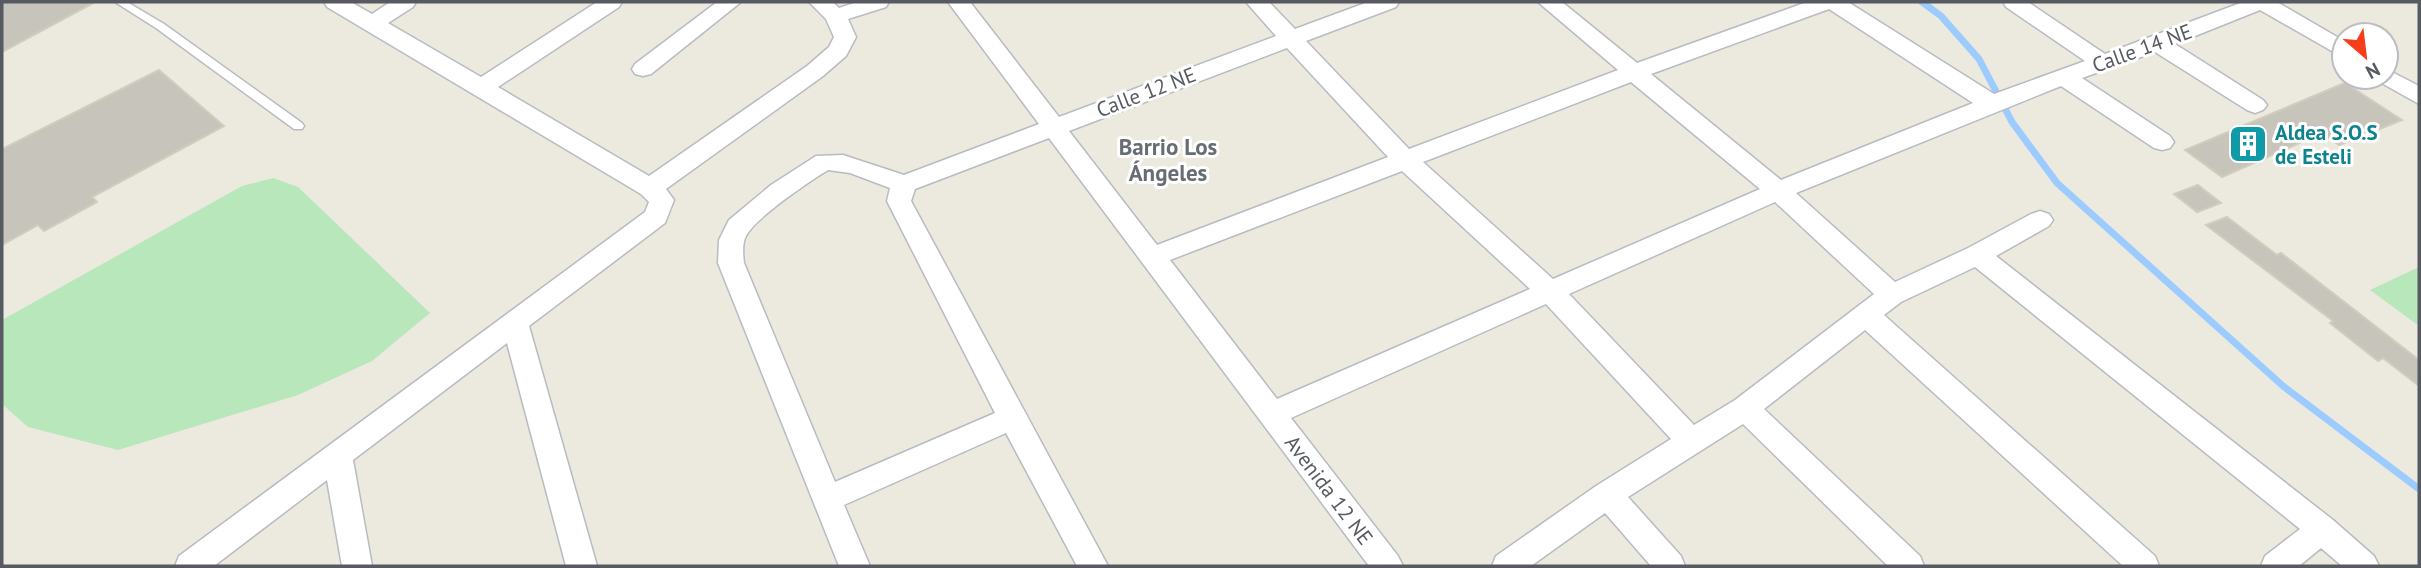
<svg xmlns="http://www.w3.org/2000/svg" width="2421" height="568" font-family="'PT Sans',sans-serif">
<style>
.green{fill:#b7e7bb}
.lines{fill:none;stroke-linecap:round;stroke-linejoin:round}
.stream{stroke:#9bcbff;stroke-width:7}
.building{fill:#c7c4bb;stroke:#d1ccbc;stroke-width:2}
.service-casing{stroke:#b9bbc2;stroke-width:3}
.minor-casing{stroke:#b9bbc2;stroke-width:3}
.service{fill:#fff;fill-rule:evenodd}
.minor{fill:#fff;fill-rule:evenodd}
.labels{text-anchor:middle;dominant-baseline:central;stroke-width:6;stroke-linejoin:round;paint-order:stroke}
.street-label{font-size:21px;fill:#575b61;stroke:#fff}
.culture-label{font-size:21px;font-weight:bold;fill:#0d838f;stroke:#fff;text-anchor:start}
.neighbourhood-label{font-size:23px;font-weight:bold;fill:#686d73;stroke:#fff}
</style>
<rect width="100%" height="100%" fill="#eceade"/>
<path class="green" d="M273,178L298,187L430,313L372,361L298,395L118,450L28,427L2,404V320L242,186Z
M2419,267V326L2370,290Z"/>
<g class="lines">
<path class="stream" d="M1922,2L1941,16L1979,59L2012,122L2057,183L2283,386L2419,489"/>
</g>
<path class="building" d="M2,2H95L2,52Z
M159,70L224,126L92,197L97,202L44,231L38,225L2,245V149Z
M2345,83L2402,120L2339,145L2322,133L2222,177L2185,150Z
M2198,185L2221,203L2197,212L2174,194Z
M2227,217L2277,255L2281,253L2419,360V386L2383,358L2378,361L2330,323L2333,321L2206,225Z"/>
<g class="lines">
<defs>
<path id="service" d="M115,2H127L164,24L302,123L304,126L302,129H294L156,28Z"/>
<path id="minor" d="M324,2H351L372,14L390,2H416L413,7L388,23L481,77L597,2H622L619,7L498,87L649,176L807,66L829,47L834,37L826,19L809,2H833L839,8L857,2H889L886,7L848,19L856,37L846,56L823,76L666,189L674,200L665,223L529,326L597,566H566L507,343L353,460L372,566H342L327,480L214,566H175L179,556L645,212L649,202L641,194L327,7Z
M717,2H741L651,74L643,76L635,74L632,69L635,64Z
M948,2H970L1059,117L1276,36L1246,2H1269L1295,29L1368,2H1399L1396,7L1306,41L1409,149L1618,70L1538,2H1562L1637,63L1807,2H1848L1994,94L2085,61L2006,7L2003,2H2028L2105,54L2243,2H2277L2344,41V58L2260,10L2175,44L2263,100L2267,105L2263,110L2255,113L2247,110L2155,52L2082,78L2170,136L2174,142L2170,148L2162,150L2154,148L2061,86L1796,193L1895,282L1968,248L2031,214L2040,211L2049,214L2053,220L2049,226L1996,256L2333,520L2374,556L2379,566H2342L2321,548L2299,566H2261L2265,556L2300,529L1975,267L1901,302L1884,315L2155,556L2159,566H2123L1865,330L1764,409L1920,556L1924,566H1888L1743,424L1628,497L1681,556L1685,566H1651L1605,513L1531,566H1492L1496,556L1596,486L1671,439L1546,304L1291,418L1398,556L1403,566H1369L1049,138L915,189L911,201L1108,566H1077L1006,433L844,505L870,566H839L718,263L719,240L729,220L771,185L816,156L843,155L904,175L1039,124ZM1829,9L1973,103L1781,180L1651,74ZM1287,48L1388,157L1157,245L1069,131ZM1631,82L1760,189L1553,279L1423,162ZM828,170L850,173L890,188L887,201L995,413L835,482L744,263C743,255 742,243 746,236C755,218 810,181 828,170ZM1402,171L1530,289L1277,399L1170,260ZM1775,202L1874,294L1735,400L1694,425L1569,294Z
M2386,69L2419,86V104L2378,81L2375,77H2386Z"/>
</defs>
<use href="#service" class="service-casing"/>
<use href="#minor" class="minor-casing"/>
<use href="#service" class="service"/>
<use href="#minor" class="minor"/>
</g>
<defs>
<symbol id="building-square" viewBox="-11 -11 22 22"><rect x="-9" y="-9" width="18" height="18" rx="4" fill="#0f9aa8" stroke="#fff"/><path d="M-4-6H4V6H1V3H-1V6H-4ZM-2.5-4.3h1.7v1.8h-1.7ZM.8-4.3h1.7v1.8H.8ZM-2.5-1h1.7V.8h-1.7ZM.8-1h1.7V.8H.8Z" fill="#fff"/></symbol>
</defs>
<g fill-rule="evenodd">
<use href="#building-square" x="2226" y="122" width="44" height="44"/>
</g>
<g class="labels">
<g class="street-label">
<text transform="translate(2142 48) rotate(-20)">Calle 14 NE</text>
<text transform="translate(1146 92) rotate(-21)">Calle 12 NE</text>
<text transform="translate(1329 490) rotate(53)">Avenida 12 NE</text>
</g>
<g class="culture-label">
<text x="2275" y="132">Aldea S.O.S<tspan x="2275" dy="24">de Esteli</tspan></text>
</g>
<g class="neighbourhood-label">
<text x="1168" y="146">Barrio Los<tspan x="1168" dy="26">Ángeles</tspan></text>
</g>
</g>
<rect width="2421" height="568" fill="none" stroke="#575b61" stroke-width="7"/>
<g transform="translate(2365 56) rotate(152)"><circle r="33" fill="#ffffff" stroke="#bcbdc0" stroke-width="2"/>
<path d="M0-5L12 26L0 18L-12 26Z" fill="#f63e1a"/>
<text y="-10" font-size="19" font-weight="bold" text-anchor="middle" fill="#575b61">N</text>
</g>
</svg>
